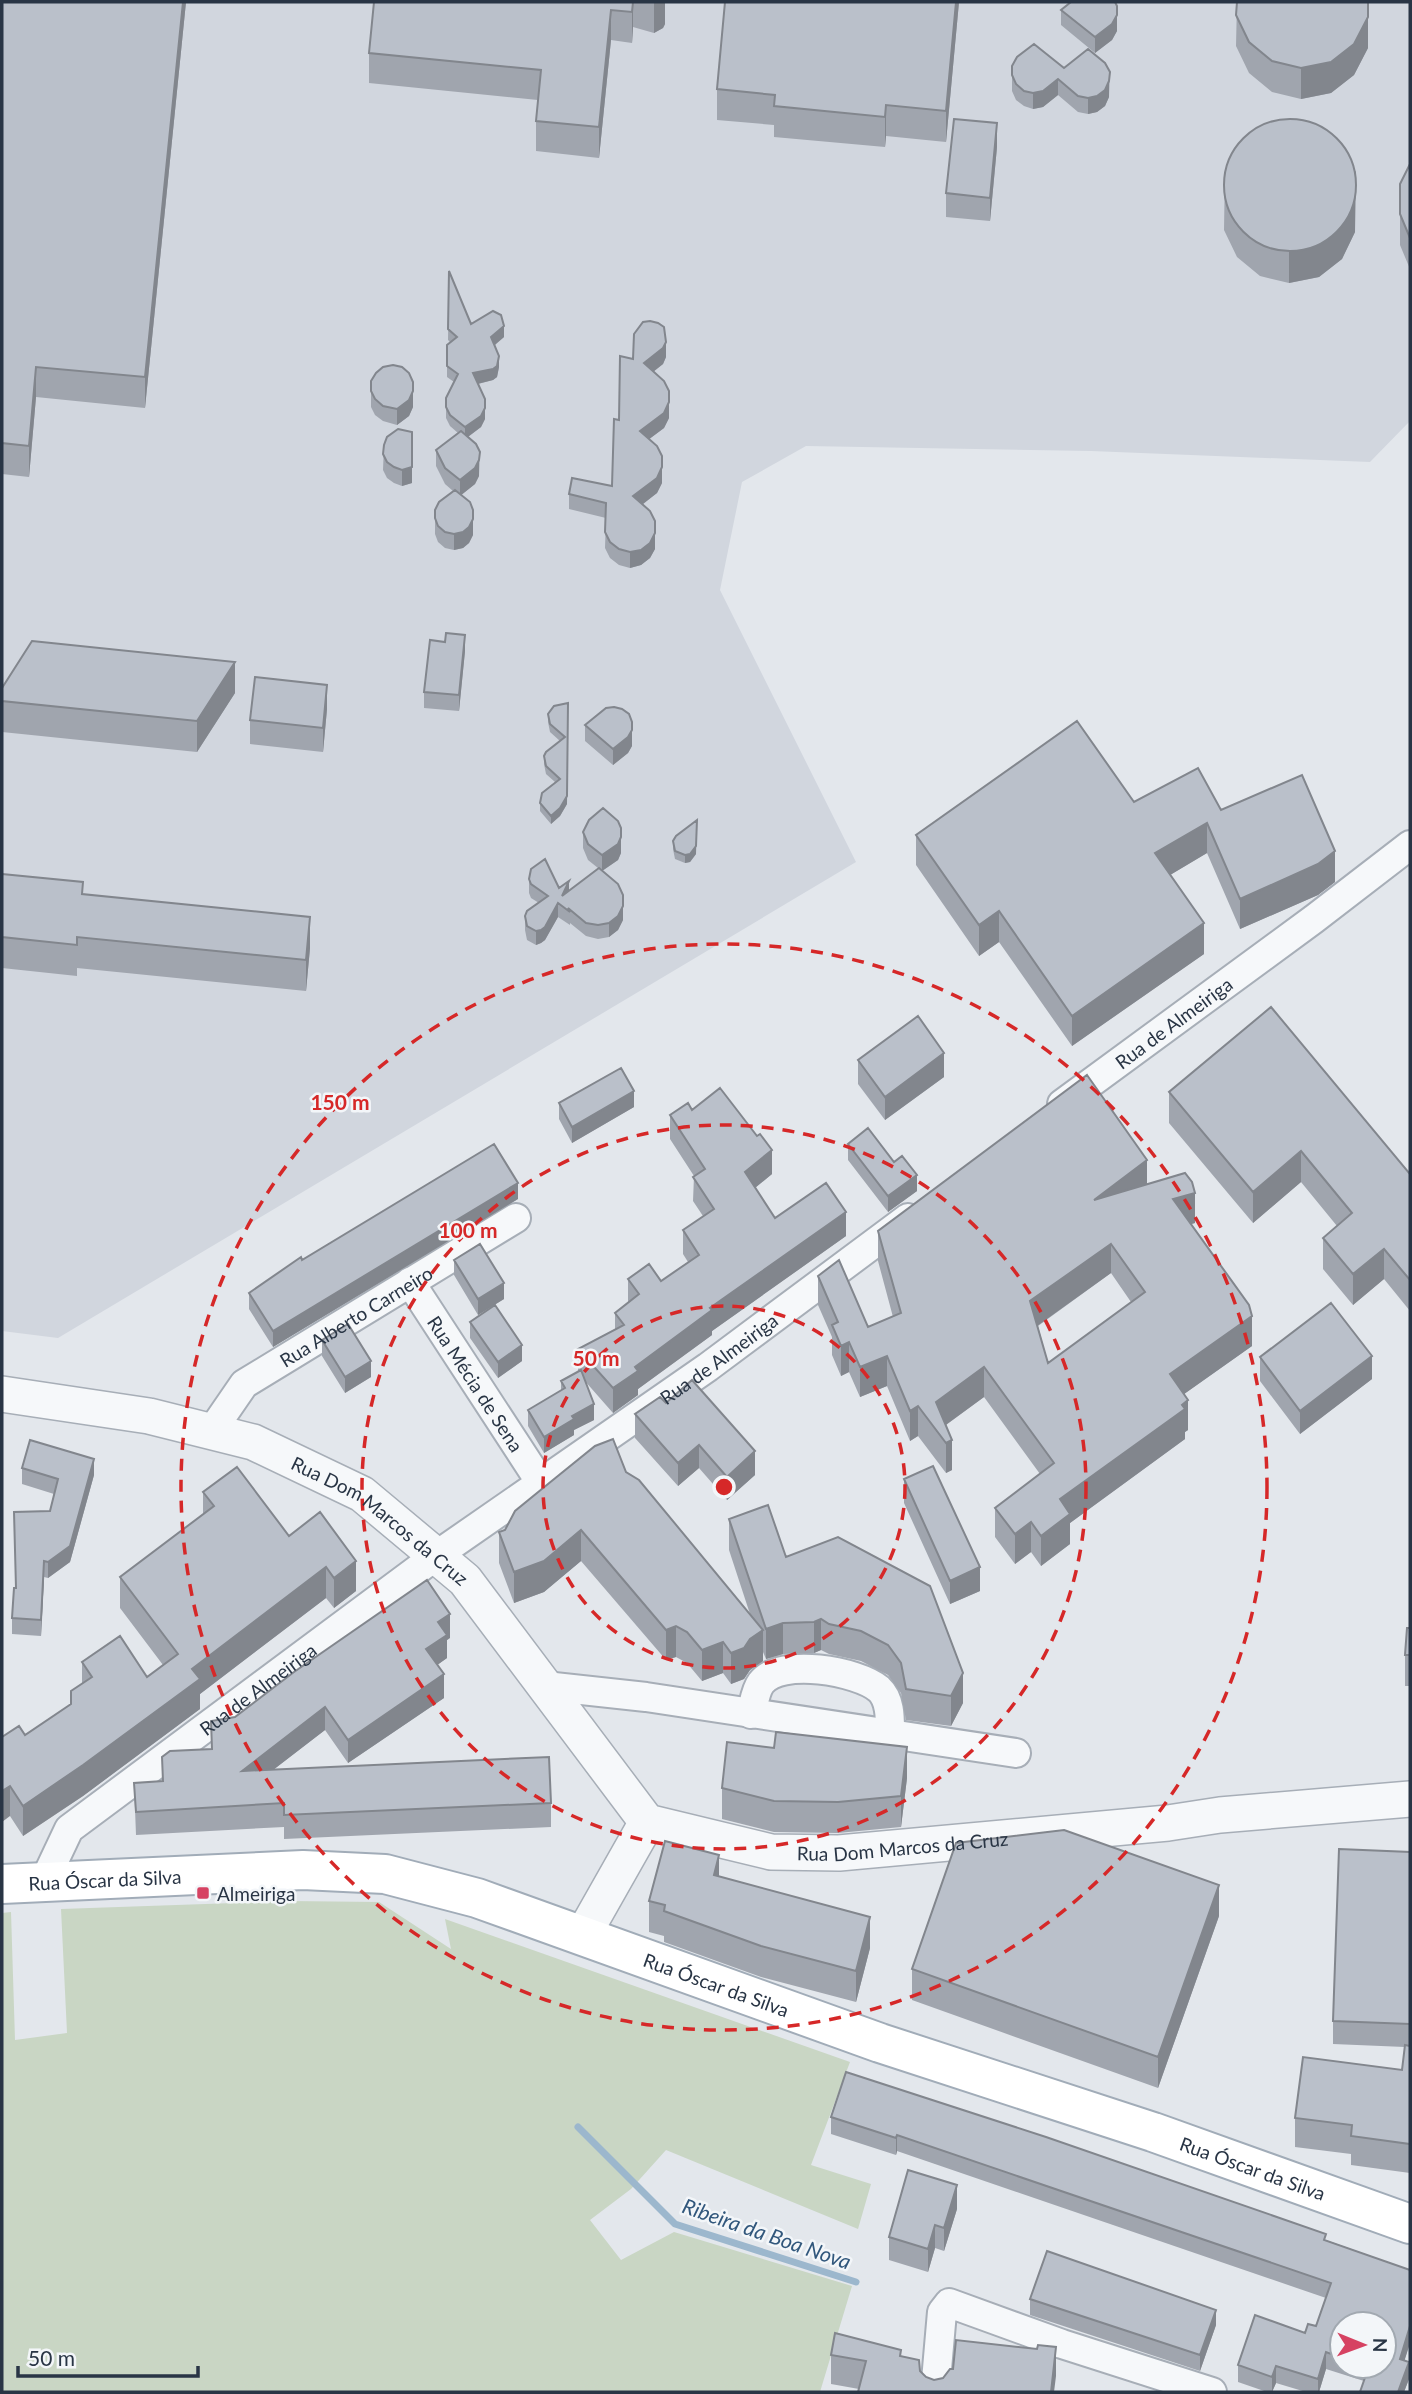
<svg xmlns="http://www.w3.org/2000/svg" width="1412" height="2394" font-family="Lato,sans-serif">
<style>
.built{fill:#d1d6de}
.green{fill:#c9d6c4}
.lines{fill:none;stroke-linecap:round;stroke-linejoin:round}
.stream{stroke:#9cb7cd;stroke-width:7}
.minor-casing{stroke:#a7aeb7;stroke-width:32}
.tertiary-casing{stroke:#a7aeb7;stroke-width:38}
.primary-casing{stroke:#a1acb8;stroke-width:42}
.minor{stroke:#f6f8fa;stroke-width:28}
.tertiary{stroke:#f6f8fa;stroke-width:35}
.primary{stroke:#fff;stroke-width:38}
.wall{fill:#a0a5ae;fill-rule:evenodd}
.shaded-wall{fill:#82868d}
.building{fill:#bac0ca;stroke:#82868d;stroke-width:2;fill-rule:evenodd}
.ring{fill:none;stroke:#d62828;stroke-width:3.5;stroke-dasharray:12 9}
.poi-dot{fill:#d64262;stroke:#f3f6f9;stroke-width:2.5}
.labels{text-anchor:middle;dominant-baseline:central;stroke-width:5;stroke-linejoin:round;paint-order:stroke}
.street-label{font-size:19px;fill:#293545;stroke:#f3f6f9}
.poi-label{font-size:19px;fill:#293545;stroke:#f3f6f9;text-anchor:start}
.water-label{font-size:21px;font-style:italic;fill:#31577c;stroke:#f3f6f9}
.centre{fill:#d62828;stroke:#f3f6f9;stroke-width:3.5}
.ring-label{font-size:21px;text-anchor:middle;font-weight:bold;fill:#d62828;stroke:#f3f6f9;stroke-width:5;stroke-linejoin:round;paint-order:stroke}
</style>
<rect width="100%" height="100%" fill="#e3e7ec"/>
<path class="built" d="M2,2H1410V421L1370,462L1091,451L806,446L742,482L720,590L856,862L58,1338L2,1331Z"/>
<path class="green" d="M288,1901L379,1902L451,1949L445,1919L850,2062L811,2165L871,2184L858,2229L666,2150L631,2189L590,2220L621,2260L674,2232L852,2286L820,2392H2V1913L11,1912L15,2040L67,2033L61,1909Z"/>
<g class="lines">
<path class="stream" d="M578,2127L675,2224L856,2282"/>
<defs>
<g id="minor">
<path id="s1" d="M1062,1104L1314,919L1410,845"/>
<path id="s2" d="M410,1282L541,1483"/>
<path id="s3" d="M211,1432L244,1384L516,1218"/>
<path d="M545,1686L646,1697L1016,1753"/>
<path d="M751,1714C754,1704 755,1691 761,1683C780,1657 858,1671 879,1689C891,1700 890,1720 890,1735"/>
<path id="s4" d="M43,1884L69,1829L437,1555L708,1367L908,1218"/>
<path d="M935,2392L942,2312L949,2303L1062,2344L1212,2392"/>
</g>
<g id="tertiary">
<path id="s5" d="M2,1394L149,1416L253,1442L362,1494L465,1580L647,1822L771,1852L839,1853L1168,1823L1220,1815L1410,1799"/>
<path d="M583,1935L647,1822"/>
</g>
<g id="primary">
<path id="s6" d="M2,1884L303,1870L385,1874L477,1898L880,2043L1153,2132L1410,2224"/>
</g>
</defs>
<use href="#minor" class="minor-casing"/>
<use href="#tertiary" class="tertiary-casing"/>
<use href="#primary" class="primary-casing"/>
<use href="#minor" class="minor"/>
<use href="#tertiary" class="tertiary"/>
<use href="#primary" class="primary"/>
</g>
<path class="wall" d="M2,2H186L145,408L36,397L29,477L2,474Z
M374,2H665V24L663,28L654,33L633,27L632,43L611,40L599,158L536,151V121L538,100L369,83V53Z
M959,2L946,142L886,136L885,147L774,137V125L717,120V89Z
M1237,2L1368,48L1354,75L1331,93L1301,99L1272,92L1249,73L1236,46Z
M1117,6V31L1112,40L1095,53L1061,25V10Z
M1012,66L1064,68L1110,72L1109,97L1105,106L1097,112L1088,114L1078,112L1058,95L1043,107L1033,109L1024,106L1016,100L1012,91Z
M997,147L990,221L946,217V193Z
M1410,164V269L1400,245V184Z
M1225,169L1355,232L1342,259L1319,277L1289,283L1260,276L1237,257L1224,230Z
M449,271L471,324L504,337L495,345L499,367L497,377L493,380L478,384L485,399V419L481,427L468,437L480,452L479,476L475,484L461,495L473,510V535L469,543L463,548L454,550L445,548L438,542L435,534V510L453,491L445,484L436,466V450L458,433L450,426L446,418V398L454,382L447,377V345L451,343L448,340Z
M666,357L663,364L653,372L669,391V418L664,428L649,439L662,456V483L657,493L642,504L655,521V549L650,558L641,565L630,568L619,565L610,558L605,548L606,518L569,509V494L612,486L619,420L633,359Z
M371,381L413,382V407L409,416L397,425L383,421L375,415L371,407Z
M387,437L412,483L402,486L394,483L387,478L383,470L384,445Z
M465,651L459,711L424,708V692Z
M2,688L235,693L197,752L2,732Z
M568,703L567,804L560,816L551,824L540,811V803L555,782L546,774L544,764V756L560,741L550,732L548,722V714Z
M327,709L323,752L250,744V720Z
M632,722V746L628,753L613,765L585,741V725Z
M1134,802L1221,810L1335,882L1318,895L1240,929L1207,853L1170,875L1204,954L1072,1046L999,942L979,956L916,865V835Z
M621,828V853L618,860L602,871L623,895V920L618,930L609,937L598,939L586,936L570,923V925L558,917L545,940L541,943L536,945L527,940L525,930V916L539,903L531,898L529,893V879L569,891L598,868L588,860L583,848V832Z
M673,841L696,854L690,862L685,863L675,859L673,849Z
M2,874L310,948L306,991L77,968V976L2,968Z
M858,1060L944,1077L885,1120L858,1084Z
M1169,1092L1410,1174V1311L1384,1279L1353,1305L1323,1269V1238L1337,1226L1301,1182L1253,1223L1169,1123Z
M559,1103L634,1107L572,1143L559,1119Z
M692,1110L772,1174L755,1188L775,1218L846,1236L712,1331V1335L638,1389V1395L613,1413L584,1380L594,1420L574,1430V1435L544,1453L528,1426V1410L561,1390V1381L578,1372V1349L615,1329V1313L628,1302V1279L661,1281L688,1262L683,1254V1230L703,1216L693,1201L694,1176L670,1139V1115Z
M848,1144L917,1191L888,1212L848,1160Z
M1147,1184L1195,1223L1191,1224L1252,1346L1184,1394L1188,1430L1185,1432V1439L1070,1523V1544L1041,1566L1031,1552L1015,1564L995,1537V1508L1040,1474L984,1397L946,1425L952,1470L946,1473L918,1436L910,1441L887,1386L860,1397L849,1372L841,1376L832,1355V1337L818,1305V1276L868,1327L893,1317L878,1261V1231ZM1111,1273L1131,1302L1048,1363L1038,1326Z
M518,1199L273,1347L249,1309V1293Z
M454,1260L504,1299L478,1315L454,1275Z
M470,1322L522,1361L498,1378L470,1338Z
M322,1340L371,1377L345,1393L322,1356Z
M1260,1357L1372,1379L1300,1434L1260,1381Z
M666,1403L755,1475L727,1500L699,1468L678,1486L635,1438V1414Z
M22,1468L94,1475L70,1562L48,1578L44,1577L41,1636L12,1634V1618L15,1588L50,1511L54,1494L22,1484Z
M626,1472L750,1614L729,1550V1519L786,1557L963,1703L951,1726L906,1720L901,1693L888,1675L861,1661L829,1654L821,1650L814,1653L783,1654L766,1659L763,1652V1661L750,1670L744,1679L731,1684L723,1673L702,1681L687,1663L676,1657L666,1660L581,1561L544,1592L514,1603L499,1563V1532Z
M904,1479L980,1591L950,1604L904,1503Z
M203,1492L289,1536L356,1591L334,1608L326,1598L200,1694V1709L83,1796L23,1836L10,1816L2,1737L25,1735L71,1704V1691L82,1684V1662L147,1677L163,1665L120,1608V1577L203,1514Z
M1410,1628V1686H1405V1655Z
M450,1638L447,1640V1658L437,1665L444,1698L348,1763L325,1730L274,1769L551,1803V1827L284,1839V1827L136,1835L134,1783L162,1781V1757L211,1749V1721L235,1717Z
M907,1778L901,1827L838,1833L774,1832L722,1819V1788Z
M1410,1852V2173L1351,2165V2154L1295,2147V2118L1402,2070L1405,2047L1333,2044V2021Z
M719,1877L870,1948L856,2002L761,1977L664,1942V1936L649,1932V1901Z
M1219,1916L1158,2088L912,2000V1969Z
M831,2117L1326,2240L1410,2270V2343L1404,2361L1409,2379L1404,2392H1360L1364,2381L1326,2369L1319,2392H1306L1276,2383L1272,2392H1267L1238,2382V2365L1316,2326L1326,2298L897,2151L896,2155L831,2134ZM1342,2324L1384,2366H1342Z
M957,2209L944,2251L935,2248L928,2272L889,2260V2237Z
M1030,2299L1216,2325L1200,2371L1030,2315Z
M831,2355L901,2356L920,2371L926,2377L934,2380L1056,2376L859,2389L831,2384Z"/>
<path class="shaded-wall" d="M183,2H186L145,408V377Z
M633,2V27L632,43V12Z
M654,2H665V24L663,28L654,33Z
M956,2H959L946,142V111Z
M1368,2V48L1354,75L1331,93L1301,99V68Z
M611,10V40L599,158V127Z
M1117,15V31L1112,40L1095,53V37Z
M1058,79V95L1043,107L1033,109V93Z
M1109,81V97L1105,106L1097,112L1088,114V98Z
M886,105V136L885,147V117Z
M997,123V147L990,221V198Z
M1356,171L1355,232L1342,259L1319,277L1289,283V252Z
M504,326V337L491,348V337Z
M666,342V357L663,364L644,379V363Z
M499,356V367L497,377L493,380L473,385V373Z
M36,367V397L29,477V446Z
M413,391V407L409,416L397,425V409Z
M669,402V418L664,428L640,446V431Z
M485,408V419L481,427L465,439V427Z
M412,432V483L402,486V470Z
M479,460V476L475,484L460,496V480Z
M662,467V483L657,493L633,512V496Z
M473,519V535L469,543L463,548L454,550V534Z
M655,533V549L650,558L641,565L630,568V552Z
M465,635V651L459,711V695Z
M235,662V693L197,752V721Z
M327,685V709L323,752V728Z
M568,703L567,804L560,816L551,824V816L560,808Z
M632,730V746L628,753L613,765V749Z
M697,820L696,854L690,862L685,863V855Z
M1207,823V853L1155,884V853Z
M621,837V853L618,860L602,871V855Z
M1335,851V882L1318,895L1240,929V899Z
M569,881V894L562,896Z
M558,903V917L545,940L541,943L536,945V931Z
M623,906V920L618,930L609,937V923Z
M999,911V942L979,956V925Z
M310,917V948L306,991V960Z
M1204,923V954L1072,1046V1016Z
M944,1053V1077L885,1120V1097Z
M634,1091V1107L572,1143V1127Z
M772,1150V1174L745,1196V1172Z
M1301,1151V1182L1253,1223V1192Z
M1147,1160V1189L1094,1200Z
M917,1175V1191L888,1212V1196Z
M518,1183V1199L273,1347V1331Z
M1195,1193V1223L1173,1229V1199Z
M846,1212V1236L712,1331V1335L638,1389V1395L613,1413V1388L635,1367L710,1308Z
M1111,1244V1273L1030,1331V1301Z
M1384,1249V1279L1353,1305V1274Z
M504,1283V1299L478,1315V1299Z
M1252,1316V1346L1170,1404V1374Z
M849,1342V1372L841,1376V1346Z
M522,1345V1361L498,1378V1362Z
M887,1356V1386L860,1397V1367Z
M1372,1356V1379L1300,1434V1411Z
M371,1361V1377L345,1393V1377Z
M984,1367V1397L936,1432V1402Z
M1188,1400V1430L1185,1432V1439L1070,1523V1544L1041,1566V1536L1060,1499Z
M594,1404V1420L574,1430V1435L544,1453V1437L572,1416Z
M918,1406V1436L910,1441V1411Z
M952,1440V1470L946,1473V1443Z
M699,1445V1468L678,1486V1463Z
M755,1451V1475L727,1500V1477Z
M94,1459V1475L70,1562L48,1578V1562Z
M1031,1522V1552L1015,1564V1534Z
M581,1530V1561L544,1592L514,1603V1572Z
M44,1561V1577L41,1636V1620Z
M356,1561V1591L334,1608V1578Z
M326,1567V1598L200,1694V1709L83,1796L23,1836V1806L192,1669Z
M980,1567V1591L950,1604V1581Z
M450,1614V1638L447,1640V1658L426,1673V1649L438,1622Z
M821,1619V1650L814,1653V1622Z
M783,1623V1654L766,1659V1629Z
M676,1626V1657L666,1660V1630Z
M763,1630V1661L750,1670L744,1679L731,1684V1653Z
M723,1642V1673L702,1681V1650Z
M963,1673V1703L951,1726V1696Z
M444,1674V1698L348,1763V1740Z
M325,1707V1730L242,1794V1771Z
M907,1747V1778L901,1827V1796Z
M10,1786V1816L2,1822V1791Z
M719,1855V1886L714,1875Z
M1219,1885V1916L1158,2088V2057Z
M870,1917V1948L856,2002V1971Z
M897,2135V2151L896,2155V2138Z
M957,2185V2209L944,2251V2228Z
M935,2225V2248L928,2272V2249Z
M1216,2310V2325L1200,2371V2355Z
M1410,2326V2343L1400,2375V2359Z
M1056,2347V2376L1054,2392H1051Z
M1326,2352V2369L1319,2392H1318V2379Z
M1409,2362V2379L1404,2392H1398Z
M1276,2366V2383L1272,2392V2377Z"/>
<path class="building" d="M2,2H183L145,377L36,367L29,446L2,443Z
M374,2H633L632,12L611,10L599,127L536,121L541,70L369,53Z
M725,2H956L946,111L886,105L885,117L774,106L775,95L717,89Z
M1071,2H1115L1117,6V15L1112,24L1095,37L1061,10Z
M1237,2H1368V17L1354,44L1331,62L1301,68L1272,61L1249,42L1236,15Z
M1034,44L1064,68L1088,49L1105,63L1110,72L1109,81L1105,90L1097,96L1088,98L1078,96L1058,79L1043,91L1033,93L1024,91L1016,84L1012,75V66L1017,57Z
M1224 185a66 66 0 1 1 132 0a66 66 0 1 1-132 0Z
M954,119L997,123L990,198L946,193Z
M1410,164V238L1400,214V184Z
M449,271L471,324L493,311L501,315L504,326L491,337L499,356L497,366L493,369L473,373L485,399V408L481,416L465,427L450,415L446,407V398L458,374L447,366V345L457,337L448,329Z
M650,321L658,323L664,327L666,342L663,348L644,363L664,381L669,391V402L664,413L640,431L657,446L662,456V467L657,478L633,496L650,511L655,521V533L650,543L641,550L630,552L619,549L610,542L605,532L606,503L569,494L572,478L612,486L614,419L619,420L620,356L633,359L634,334L643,322Z
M393,365L402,367L409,373L413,382V391L409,400L397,409L383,406L375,399L371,391V381L376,373L383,367Z
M398,429L412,432V467L402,470L394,467L387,462L383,454L384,445L387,437Z
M461,431L476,444L480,452L479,460L475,468L460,480L445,468L436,450Z
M455,490L470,502L473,510V519L469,527L463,532L454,534L445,532L438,526L435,518V510L439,502Z
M446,633L465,635L459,695L424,692L430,640L445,642Z
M32,641L235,662L197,721L2,701V688Z
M255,677L327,685L323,728L250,720Z
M568,703L567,796L560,808L551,816L540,803L542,793L560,779L546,766L544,756L546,752L565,737L550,724L548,714L554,706Z
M614,707L622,709L629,714L632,722V730L628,737L613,749L585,725L606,708Z
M1077,721L1134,802L1198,768L1221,810L1302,775L1335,851L1318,864L1240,899L1207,823L1155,853L1204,923L1072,1016L999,911L979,925L916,835Z
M603,808L618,821L621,828V837L618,844L602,855L588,844L583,832L589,820Z
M697,820L696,846L690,854L685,855L675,851L673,841L676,836Z
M545,859L559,888L569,881L562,896L599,868L618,884L623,895V906L618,916L609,923L598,925L586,923L568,908L570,912L558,903L545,927L541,930L536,931L527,926L525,916L527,911L548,896L531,884L529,879L531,869Z
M2,874L83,882L82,894L310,917L306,960L77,937V945L2,937Z
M1271,1007L1410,1174V1280L1384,1249L1353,1274L1323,1238L1352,1213L1301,1151L1253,1192L1169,1092Z
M918,1016L944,1053L885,1097L858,1060Z
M621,1068L634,1091L572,1127L559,1103Z
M1087,1075L1147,1160L1094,1200L1185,1173L1192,1182L1195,1193L1173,1199L1249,1305L1252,1316L1170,1374L1188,1400L1182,1405L1185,1409L1060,1499L1070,1514L1041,1536L1031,1522L1015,1534L995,1508L1054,1463L984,1367L936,1402L952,1440L946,1443L918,1406L910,1411L887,1356L860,1367L849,1342L841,1346L832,1325L838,1322L818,1276L839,1260L868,1327L901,1313L878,1231ZM1111,1244L1145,1292L1048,1363L1030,1301Z
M720,1088L757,1136L760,1134L772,1150L745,1172L775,1218L826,1183L846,1212L710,1308L712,1310L635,1367L638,1371L613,1388L578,1349L624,1325L615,1313L639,1294L628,1279L649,1264L661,1281L699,1255L683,1230L714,1209L693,1177L705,1169L670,1115L688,1103L692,1110Z
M868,1128L894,1162L902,1156L917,1175L888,1196L848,1144Z
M494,1144L518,1183L273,1331L249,1293L301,1257L302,1260Z
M480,1244L504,1283L478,1299L454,1260Z
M1331,1303L1372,1356L1300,1411L1260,1357Z
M495,1305L522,1345L498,1362L470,1322Z
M348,1324L371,1361L345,1377L322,1340Z
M581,1370L594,1404L572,1416L574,1419L544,1437L528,1410L565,1388L561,1381Z
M692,1380L755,1451L727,1477L699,1445L678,1463L635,1414L660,1397L666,1403Z
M613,1439L626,1472L639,1480L763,1630L750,1639L744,1648L731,1653L723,1642L702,1650L687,1632L676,1626L666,1630L581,1530L544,1561L514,1572L499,1532L505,1530L515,1511L548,1484L595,1446Z
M30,1440L94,1459L70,1546L48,1562L44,1561L41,1620L12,1618L14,1588H16L14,1512L50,1511L58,1479L22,1468Z
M933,1466L980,1567L950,1581L904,1479Z
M237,1467L289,1536L320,1512L356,1561L334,1578L326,1567L192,1669L200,1679L83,1765L23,1806L10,1786L2,1791V1737L19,1726L25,1735L71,1704V1691L92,1677L82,1662L120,1636L147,1677L178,1654L120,1577L214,1506L203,1492Z
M768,1505L786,1557L838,1537L930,1586L963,1673L951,1696L906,1689L901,1663L888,1645L861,1631L829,1624L821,1619L814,1622L783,1623L766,1629L729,1519Z
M427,1580L450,1614L438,1622L447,1635L426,1649L444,1674L348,1740L325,1707L242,1771L549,1757L551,1803L284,1815V1803L136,1812L134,1783L163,1781L162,1757L170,1751L212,1749L211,1721L235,1717L294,1672Z
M1407,1628H1410V1655H1405Z
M776,1732L907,1747L901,1796L838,1802L774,1801L722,1788L727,1742L774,1748Z
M1064,1830L1219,1885L1158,2057L912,1969L956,1843Z
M665,1841L719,1855L714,1875L870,1917L856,1971L761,1946L664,1911L665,1905L649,1901Z
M1339,1849L1410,1852V2024L1333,2021Z
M1405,2045L1410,2046V2144L1351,2136L1352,2125L1295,2118L1303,2057L1402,2070Z
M846,2072L1046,2137L1326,2234L1324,2240L1410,2270V2326L1400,2359L1409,2362L1398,2392H1360L1369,2366H1367H1384V2324H1342V2358L1326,2352L1318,2379L1276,2366L1272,2377L1238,2365L1255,2315L1305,2333L1308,2324L1316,2326L1331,2283L897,2135L896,2138L831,2117Z
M908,2170L957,2185L944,2228L935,2225L928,2249L889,2237Z
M1047,2251L1216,2310L1200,2355L1030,2299Z
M835,2333L901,2350L900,2356L919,2360L920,2371L926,2377L934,2380L943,2378L950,2369H953L956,2340L1037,2349L1038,2345L1056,2347L1051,2392H858L866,2361L831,2355Z"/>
<g class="ring">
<circle cx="724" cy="1487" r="181"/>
<circle cx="724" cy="1487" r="362"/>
<circle cx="724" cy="1487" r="543"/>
</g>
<rect class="poi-dot" x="196" y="1886" width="14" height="14" rx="3.5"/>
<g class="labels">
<g class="street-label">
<text stroke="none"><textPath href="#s1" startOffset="138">Rua de Almeiriga</textPath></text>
<text stroke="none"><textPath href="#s3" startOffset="189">Rua Alberto Carneiro</textPath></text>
<text stroke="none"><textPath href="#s4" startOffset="863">Rua de Almeiriga</textPath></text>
<text stroke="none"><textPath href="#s2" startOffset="121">Rua Mécia de Sena</textPath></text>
<text stroke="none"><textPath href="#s5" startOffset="406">Rua Dom Marcos da Cruz</textPath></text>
<text stroke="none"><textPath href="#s4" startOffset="296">Rua de Almeiriga</textPath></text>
<text stroke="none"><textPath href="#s5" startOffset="1073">Rua Dom Marcos da Cruz</textPath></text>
<text stroke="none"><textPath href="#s6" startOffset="103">Rua Óscar da Silva</textPath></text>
<text stroke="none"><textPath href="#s6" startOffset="733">Rua Óscar da Silva</textPath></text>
<text stroke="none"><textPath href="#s6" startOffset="1300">Rua Óscar da Silva</textPath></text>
</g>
<g class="poi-label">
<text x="217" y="1893">Almeiriga</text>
</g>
<g class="water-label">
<text transform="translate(767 2233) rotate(19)">Ribeira da Boa Nova</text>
</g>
</g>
<circle cx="724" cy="1487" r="10" class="centre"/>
<g class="ring-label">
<text x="340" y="1110">150 m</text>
<text x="468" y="1238">100 m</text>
<text x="596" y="1366">50 m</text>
</g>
<rect width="1412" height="2394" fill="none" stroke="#293545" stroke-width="7"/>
<g transform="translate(1363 2345) rotate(91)"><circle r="33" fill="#f3f6f9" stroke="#a2a9b1" stroke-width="2"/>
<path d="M0-5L12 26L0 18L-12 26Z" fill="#d64262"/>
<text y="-10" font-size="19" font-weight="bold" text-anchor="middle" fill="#293545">N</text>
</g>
<path d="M18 2366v10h180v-10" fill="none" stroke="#293545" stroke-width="3.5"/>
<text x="28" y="2366" font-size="21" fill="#293545" stroke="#f3f6f9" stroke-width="5" paint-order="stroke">50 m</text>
</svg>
